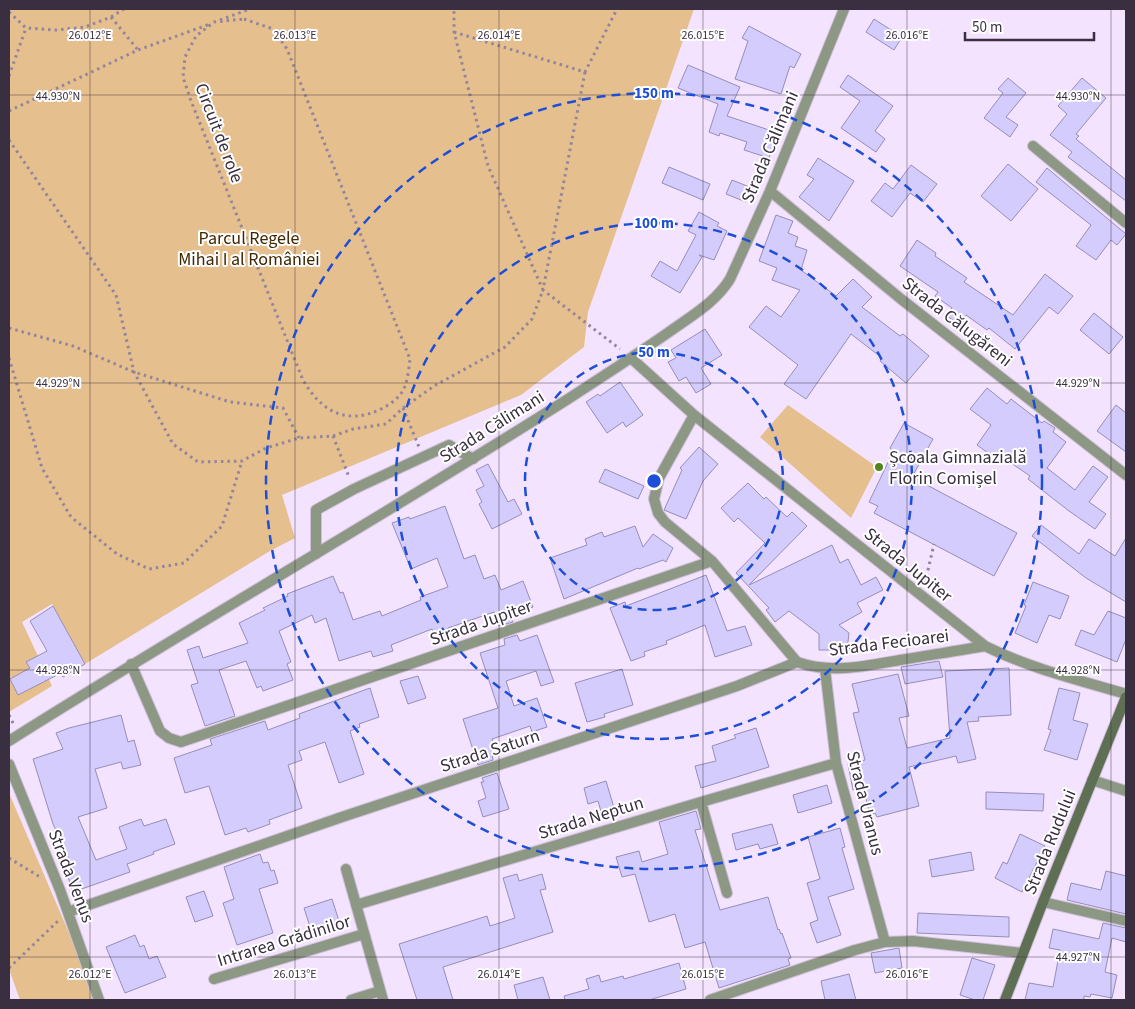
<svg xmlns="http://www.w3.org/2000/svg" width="1135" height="1009" font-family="'Source Sans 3',sans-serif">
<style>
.green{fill:#e6bf8e}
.building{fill:#d4ccfc;stroke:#958dba}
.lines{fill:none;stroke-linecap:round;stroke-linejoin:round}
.service-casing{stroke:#cfbfd8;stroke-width:12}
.minor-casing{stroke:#cfbfd8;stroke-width:12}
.secondary-casing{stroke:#cfbfd8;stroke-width:12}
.path{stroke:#93859b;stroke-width:3;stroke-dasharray:2.5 4;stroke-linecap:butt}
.service{stroke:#8c9784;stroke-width:10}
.minor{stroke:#8c9784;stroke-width:10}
.secondary{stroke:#5f6f54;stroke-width:10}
.ticks{fill:none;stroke:#3a2f40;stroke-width:1;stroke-opacity:0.45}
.ring{fill:none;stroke:#1d4ed8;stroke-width:2.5;stroke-dasharray:9 6}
.poi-dot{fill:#52861d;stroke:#fff;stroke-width:2}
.labels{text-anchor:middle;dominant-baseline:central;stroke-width:4;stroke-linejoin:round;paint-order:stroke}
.street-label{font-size:18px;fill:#3a2f40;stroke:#fff}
.park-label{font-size:18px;fill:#412700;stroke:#fff}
.poi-label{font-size:18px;fill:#3a2f40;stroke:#fff;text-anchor:start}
.ticks-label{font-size:12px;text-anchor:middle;fill:#3a2f40;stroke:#fff;stroke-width:4;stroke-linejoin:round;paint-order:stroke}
.centre{fill:#1d4ed8;stroke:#fff;stroke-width:2.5}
.ring-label{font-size:15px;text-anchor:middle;font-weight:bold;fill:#1d4ed8;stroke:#fff;stroke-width:4;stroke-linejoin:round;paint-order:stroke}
</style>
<rect width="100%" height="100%" fill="#f4e3fe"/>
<path class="green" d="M9,9H694L588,312L584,347L521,395L282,495L295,538L270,551L85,664L52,604L22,622L52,686L9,712Z
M788,405L877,467L851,518L760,437Z
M9,793L96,996L93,1000H20L9,969Z"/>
<path class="building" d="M874,19L902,37L894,50L866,32Z
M749,26L801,54L794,68L790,66L781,94L735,79L748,41L742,38Z
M688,65L740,87L727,116L778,133L769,158L744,150L747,142L720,133L719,136L709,132L718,104L678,88Z
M848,75L893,106L875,131L885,139L876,152L841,128L860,101L840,87Z
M1008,78L1026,93L1006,117L1018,125L1010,137L984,118L1003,93L998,89Z
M1082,78L1106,98L1076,134L1079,136L1076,139L1126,180V201L1068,157L1072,152L1050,135L1067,114L1058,106Z
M818,158L854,181L829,221L799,197L814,179L807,175Z
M1008,164L1038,189L1011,221L981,196Z
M911,165L937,184L923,202L910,193L892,217L871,201L885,183L893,189Z
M669,167L710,184L703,200L662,183Z
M1047,168L1126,234L1117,245L1111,240L1096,260L1076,246L1091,225L1036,182Z
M732,180L752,188L746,202L726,194Z
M699,212L719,223L717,226L727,231L714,260L699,255L702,257L680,293L651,276L660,261L677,271L696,235L688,231Z
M776,215L793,221L788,233L798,237L795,246L807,250L801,270L836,296L853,279L872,297L862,307L900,336L903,334L929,356L906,383L880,361L882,358L851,334L806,399L784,384L798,365L749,327L766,306L781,317L800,290L772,280L777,268L759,261Z
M917,240L936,253L935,256L967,278L964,282L1013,315L1045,274L1073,296L1058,314L1049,307L1015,349L989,328L987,330L966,315L960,325L947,316L952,308L935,296L938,292L900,266Z
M1094,313L1123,337L1109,354L1080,330Z
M705,329L722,355L701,368L711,384L696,393L686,377L679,381L668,362L676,358L671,350Z
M620,382L643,415L626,427L623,422L607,433L586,402L598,394L600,396Z
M987,388L1007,404L1011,399L1042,423L1044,421L1055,428L1053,432L1066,442L1047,468L1075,490L1093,466L1108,477L1089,502L1106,514L1095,529L1069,511L1028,479L1030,476L998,454L995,458L977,445L991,425L970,409Z
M1116,405L1126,413V452L1097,431Z
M904,423L933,439L912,477L1017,533L994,576L874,513L878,506L869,502L893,452L890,448Z
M699,447L718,464L703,481L686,519L664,510L682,470L680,468Z
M488,464L508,502L514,499L522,514L492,529L479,504L482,502L476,490L484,486L476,470Z
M605,469L644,486L638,499L599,482Z
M748,483L764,499L766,497L787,517L792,512L807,526L749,585L832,545L840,563L848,559L861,585L876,577L883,590L857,603L862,612L839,625L849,633L847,650H819V634L789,611L775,622L766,610L769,608L736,573L765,543L738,518L734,522L721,508Z
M445,506L464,559L475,555L484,579L495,575L501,590L523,581L533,607L510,616L513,622L499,626L494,612L448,628L451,635L436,640L432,629L391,645L393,651L373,657L371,651L339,661L326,618L315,623L312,615L279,631L291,662L287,664L293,680L263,691L261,686L257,688L246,661L219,670L235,716L205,726L191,685L198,683L187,650L199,646L203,658L248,643L239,623L265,610L263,608L288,596L287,594L333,576L340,593L343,592L353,620L380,611L382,616L421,600L420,597L448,587L437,558L411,569L392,523L409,517L410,519Z
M1041,525L1079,554L1089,539L1115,556L1126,538V602L1086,578L1032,536Z
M635,526L643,547L653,534L673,548L666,562L663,560L639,569L638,568L564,599L550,558L587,545L585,539L602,532L604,537Z
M706,575L727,631L745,626L752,645L715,657L705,625L666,641L667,644L644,652L645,656L631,661L610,608L625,602L626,606Z
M1033,582L1069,596L1060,619L1049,615L1037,643L1015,633L1026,606L1024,605Z
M53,606L85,664L63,677L61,673L18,695L10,679L30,668L26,662L47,651L30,621Z
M1108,611L1126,618V639L1117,662L1075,645L1081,630L1094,635Z
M517,635L520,641L537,635L554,682L541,686L536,671L506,681L514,706L537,698L547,727L532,732L530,726L492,739L496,752L492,753L493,760L478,765L463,719L498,708L480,653L505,645L504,639Z
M939,661L943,677L905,684L901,667Z
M1009,668L1011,715L978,717L979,721L967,722L976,759L958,763L956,756L909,767L919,806L877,817L875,813L870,815L863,787L853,790L848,764L865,760L853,713L859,712L852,684L898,674L909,716L899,718L907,748L950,738L945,671Z
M622,669L633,705L604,714L605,717L587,722L575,683Z
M418,676L426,698L408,704L400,681Z
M370,688L379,717L359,724L360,727L350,731L364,774L339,783L325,742L299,751L302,760L288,765L302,808L269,820L270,824L248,832L246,828L225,835L209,786L185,793L174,758L212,745L210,739L265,721L268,730L300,718L299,714Z
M1059,688L1080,693L1073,720L1088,724L1077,760L1044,750L1051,730L1048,729Z
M121,715L128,742L134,740L141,765L123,769L121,762L95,769L107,808L78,817L96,860L127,849L119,827L141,819L144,826L166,819L175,844L153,852L154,854L127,864L130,872L73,892L66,871L73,868L53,824L33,759L63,749L56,733L69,728Z
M756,728L769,767L701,788L695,766L716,761L712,746L736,738L734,735Z
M497,773L509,809L483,817L478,801L486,798L481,782H484L482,778Z
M606,781L615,811L602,815L598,801L588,804L584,788Z
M827,785L832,803L798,813L793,795Z
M986,792L1044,794L1043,811L986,809Z
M696,811L701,829L695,830L720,910L768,897L778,930L779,929L781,934L782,933L791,958L788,959L790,965L719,988L705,942L685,948L675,914L649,922L635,874L622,877L616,857L639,851L642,862L668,854L659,822Z
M772,824L778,844L760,849L758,844L736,850L732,834Z
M840,828L845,847L842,848L854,889L828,897L841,935L817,943L810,923L818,920L807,883L820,879L808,837Z
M1020,834L1045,846L1022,892L995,878L1003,862L1007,864Z
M971,852L974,870L932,877L929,860Z
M260,854L263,863L268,862L271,871L274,870L278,883L259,889L273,933L237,945L223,903L234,899L224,867Z
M1106,871L1126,876V914L1067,900L1071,883L1101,890Z
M517,874L519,881L542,874L546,889L540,890L553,932L443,967L453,1000H417L399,944L487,916L490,926L515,918L503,878Z
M204,891L213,916L195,922L186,897Z
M332,899L339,921L311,930L304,908Z
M918,913L1009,917V937L917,933Z
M1103,923L1126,928V942L1112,938L1105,972L1117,975L1112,998L1091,994L1090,997L1084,996V1000H1025L1029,983L1053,987L1060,950L1049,948L1053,929L1099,939Z
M135,935L140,947L144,945L149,959L157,956L166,977L125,993L106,947Z
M899,948L902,968L875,973L871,953Z
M972,958L995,965L983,1000H975L960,995Z
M679,963L686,989L649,1000H565L564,996L589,989L586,979L599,975L601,982L623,976L624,979Z
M849,974L856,1000H825L821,981Z
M543,977L550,1000H518L514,985Z"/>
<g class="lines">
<defs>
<path id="service" d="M316,554V510L354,489L449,445L473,459"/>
<path id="minor" d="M1033,146L1126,223
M770,191L901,299L1126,475
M631,358L694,415L985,646C1029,668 1079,680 1126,694
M694,415L659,478L654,499L658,513L665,522L712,561L797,662
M797,662C831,674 866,666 900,660C929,655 957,651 985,646
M131,664L160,731L169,738L181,742L712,561
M825,669L836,763L885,942
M9,741C194,624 384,516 568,399C602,377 636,355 669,332C691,316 715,303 730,279L770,191L844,9
M9,764L60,890L99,1000
M1092,780L1126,791
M701,802L727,893
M346,869L383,1000
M1043,902L1126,921
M356,905L701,802L836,763
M68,912L339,818L737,686L797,662
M214,979L364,934
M351,1000L380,991
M710,1000L855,950L885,942L913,941L1023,953"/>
<path id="secondary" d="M1005,1000L1043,902L1126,697"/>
</defs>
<use href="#service" class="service-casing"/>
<use href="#minor" class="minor-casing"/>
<use href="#secondary" class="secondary-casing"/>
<path class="path" d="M9,12L26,28L56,30L85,27L111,17L124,9
M111,17L138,50
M244,19L273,29L287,49L410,359C409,367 408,378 405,386C401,397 391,404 381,409C346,426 321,411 303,380L191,101L183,77L185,57L196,36L214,22Z
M220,20L250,9
M454,32L585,72L617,9
M585,72L543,290L620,349
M9,76L26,28
M9,111L138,50L210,24
M9,140L116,295L134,372L173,444L198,462L242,461L266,448L299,438L333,436L353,429L386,424L403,408L434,386L505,347L532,319L543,290L488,166L454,32V9
M9,328L73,346L134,372L230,402L283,408L299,438
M9,358L42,468L71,517L117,554L149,569L184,563L222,526L242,461
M403,408L419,447
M333,436L349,477
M925,583L934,544
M9,715L14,725
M9,858L40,877
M9,968L58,921"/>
<use href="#service" class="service"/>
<use href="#minor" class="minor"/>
<use href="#secondary" class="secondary"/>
</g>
<path class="ticks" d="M90,9V1000M295,9V1000M499,9V1000M703,9V1000M907,9V1000M1111,9V1000M9,95H1126M9,383H1126M9,670H1126M9,957H1126"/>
<g class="ring">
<circle cx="654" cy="481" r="129"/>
<circle cx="654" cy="481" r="258"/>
<circle cx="654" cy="481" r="388"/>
</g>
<circle class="poi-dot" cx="879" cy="467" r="5"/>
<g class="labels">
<g class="street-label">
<text transform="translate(219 133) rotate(69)">Circuit de role</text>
<text transform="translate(770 147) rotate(-67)">Strada Călimani</text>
<text transform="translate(957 322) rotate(38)">Strada Călugăreni</text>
<text transform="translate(492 427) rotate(-32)">Strada Călimani</text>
<text transform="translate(908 565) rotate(39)">Strada Jupiter</text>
<text transform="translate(481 623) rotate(-19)">Strada Jupiter</text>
<text transform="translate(889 643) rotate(-7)">Strada Fecioarei</text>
<text transform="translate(490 751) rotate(-18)">Strada Saturn</text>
<text transform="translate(865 803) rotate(76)">Strada Uranus</text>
<text transform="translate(591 818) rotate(-17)">Strada Neptun</text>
<text transform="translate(1050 842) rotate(-68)">Strada Rudului</text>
<text transform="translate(71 876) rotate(69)">Strada Venus</text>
<text transform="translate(284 941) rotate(-17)">Intrarea Grădinilor</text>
</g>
<g class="park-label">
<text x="249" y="238">Parcul Regele<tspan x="249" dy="21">Mihai I al României</tspan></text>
</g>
<g class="poi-label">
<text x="889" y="457">Școala Gimnazială<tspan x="889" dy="21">Florin Comișel</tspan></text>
</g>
</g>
<g class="ticks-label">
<text x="90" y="39">26.012°E</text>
<text x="295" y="39">26.013°E</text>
<text x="499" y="39">26.014°E</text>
<text x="703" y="39">26.015°E</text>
<text x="907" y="39">26.016°E</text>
<text x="58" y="100">44.930°N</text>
<text x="1078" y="100">44.930°N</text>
<text x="58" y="387">44.929°N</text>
<text x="1078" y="387">44.929°N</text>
<text x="58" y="674">44.928°N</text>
<text x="1078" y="674">44.928°N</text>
<text x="1078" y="961">44.927°N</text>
<text x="90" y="978">26.012°E</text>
<text x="295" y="978">26.013°E</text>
<text x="499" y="978">26.014°E</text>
<text x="703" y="978">26.015°E</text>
<text x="907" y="978">26.016°E</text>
</g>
<circle cx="654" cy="481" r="8" class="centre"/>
<g class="ring-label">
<text x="654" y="98">150 m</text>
<text x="654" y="228">100 m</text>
<text x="654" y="357">50 m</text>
</g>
<rect width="1135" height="1009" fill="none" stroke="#3a2f40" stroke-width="20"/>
<path d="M965 32v8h129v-8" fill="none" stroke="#3a2f40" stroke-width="2.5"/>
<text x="972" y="32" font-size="15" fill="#3a2f40" stroke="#ffffff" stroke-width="4" paint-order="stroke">50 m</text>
</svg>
